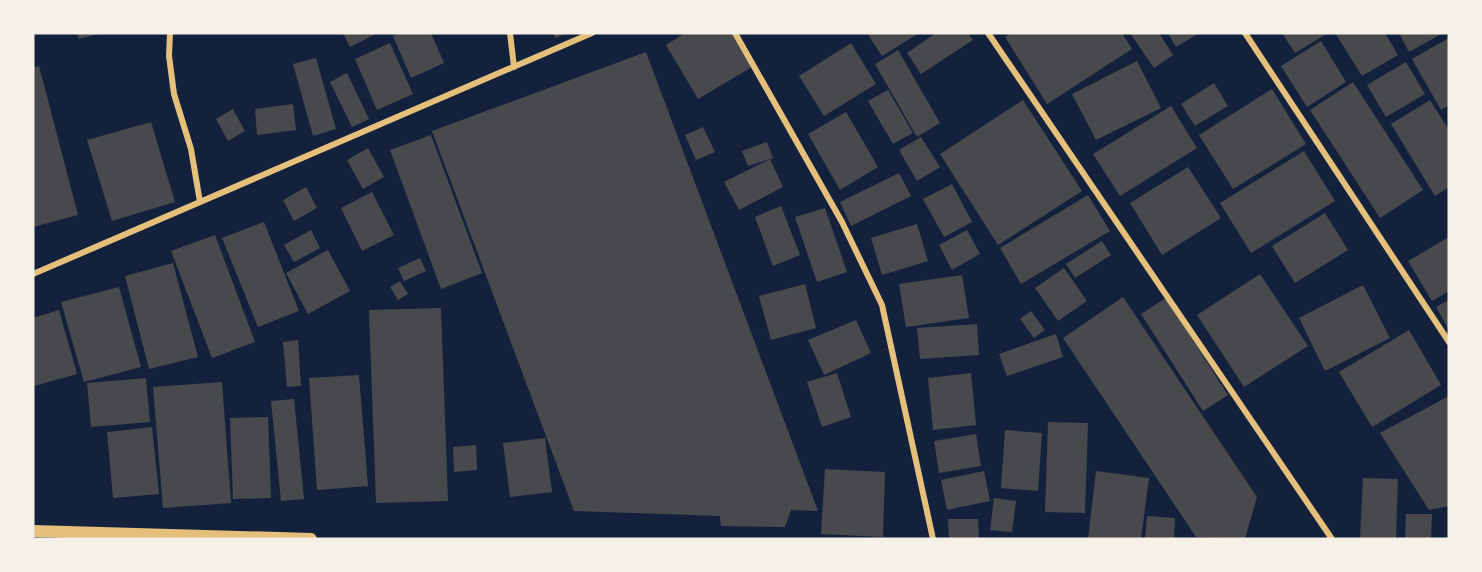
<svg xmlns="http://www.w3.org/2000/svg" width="1482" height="572" font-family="'Fira Sans',sans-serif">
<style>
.building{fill:#48494c}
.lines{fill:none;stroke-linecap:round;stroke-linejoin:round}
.minor{stroke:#e5c07b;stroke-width:6}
.secondary{stroke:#e5c07b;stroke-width:12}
</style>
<rect width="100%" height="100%" fill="#14213d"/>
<path class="building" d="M77,33H98V34L79,39Z
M343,33H378L350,47Z
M401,33H431L444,63L411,78L393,36Z
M553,33H568L555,38Z
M685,33H732L752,67L698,99L666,45Z
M867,33H919L882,56Z
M936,33H968L973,40L921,74L907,53Z
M1012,33H1122L1132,49L1047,104L1005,37Z
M1130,33H1159L1173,55L1154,68Z
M1168,33H1199L1176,47Z
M1282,33H1328L1295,53Z
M1335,33H1385L1398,55L1362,76Z
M1399,33H1443L1409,52Z
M1449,38V105L1441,110L1412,59Z
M1321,41L1346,82L1307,107L1281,66Z
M390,43L413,94L377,110L355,59Z
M851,43L876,84L824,116L799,76Z
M898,50L940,123L917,137L875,64Z
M646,52L818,511L791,510L785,527L721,526L720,516L574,511L432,131Z
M316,58L336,129L313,136L293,64Z
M1137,61L1161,108L1096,140L1072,94Z
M1406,62L1425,94L1386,117L1367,85Z
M39,66L78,215L33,227V68Z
M347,73L369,119L352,127L330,82Z
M1353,82L1423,190L1380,218L1310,110Z
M1214,83L1228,106L1195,126L1181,104Z
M1272,89L1306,144L1233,189L1199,135Z
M888,90L913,133L893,144L868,101Z
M1023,100L1082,191L998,245L940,154Z
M1430,100L1449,130V187L1435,196L1391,124Z
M293,104L296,130L257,135L255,109Z
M1171,106L1197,148L1120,196L1093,154Z
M233,109L245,131L228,141L216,119Z
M846,112L878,167L840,190L808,134Z
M151,122L175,202L112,221L87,140Z
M703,127L715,152L696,160L685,135Z
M431,135L482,273L441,289L390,150Z
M921,137L940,167L917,181L899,150Z
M767,142L773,158L748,166L742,151Z
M368,148L384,177L363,189L347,160Z
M1304,151L1335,201L1251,253L1220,203Z
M770,159L783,187L739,210L724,182Z
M1188,167L1221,218L1162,255L1130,203Z
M899,173L911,196L851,226L840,202Z
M952,184L972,222L944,237L923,199Z
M306,187L317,208L294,221L283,200Z
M372,192L394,235L362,251L341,208Z
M1088,195L1110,231L1021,284L1000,248Z
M781,206L800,255L773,266L755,217Z
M825,208L847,272L817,282L795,217Z
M1325,213L1348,250L1295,283L1272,246Z
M264,222L299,311L258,327L222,238Z
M917,224L928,261L882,275L871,238Z
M311,230L320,248L294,262L284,245Z
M967,230L980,254L952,270L939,245Z
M215,235L255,342L212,358L171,251Z
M1449,237V291L1432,301L1408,261Z
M1102,241L1111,255L1075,278L1066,264Z
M328,250L350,291L308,314L286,273Z
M420,258L426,271L404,281L398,268Z
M173,263L198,357L149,369L125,276Z
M1064,268L1087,301L1058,321L1035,288Z
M1260,274L1308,346L1244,387L1197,315Z
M962,275L969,318L906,327L899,284Z
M400,281L408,294L398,300L390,287Z
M805,284L816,328L771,340L759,296Z
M1363,285L1390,338L1325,371L1299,318Z
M119,287L141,367L84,382L61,302Z
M1123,297L1257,497L1245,539L1196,537L1063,338Z
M1166,298L1228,395L1203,411L1141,314Z
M1449,300V330L1436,307Z
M441,308L448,501L376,503L369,310Z
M59,310L77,374L34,386L33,318Z
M1031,311L1045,330L1034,338L1020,319Z
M856,320L871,353L824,375L808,340Z
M977,324L979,355L920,359L917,328Z
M1409,330L1441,385L1372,427L1339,372Z
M1056,334L1063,357L1007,376L999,354Z
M298,340L301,386L287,387L283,342Z
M837,373L851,417L822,427L807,382Z
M971,373L976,425L933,430L928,378Z
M359,375L368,486L317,490L309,378Z
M146,378L150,422L91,427L87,383Z
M222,382L231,503L163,508L153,387Z
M1449,396V506L1429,510L1380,433Z
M294,399L304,499L281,501L271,401Z
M268,417L271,498L233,499L230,418Z
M1048,422L1088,423L1085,513L1045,512Z
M152,427L159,494L113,498L107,432Z
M1005,430L1042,433L1038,491L1001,488Z
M976,434L981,466L939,473L934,441Z
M545,438L552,492L510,497L503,443Z
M476,445L477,470L454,472L453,447Z
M825,469L885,472L883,537L821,534Z
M984,471L990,501L947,510L941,480Z
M1096,471L1149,478L1141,539H1088Z
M1363,478L1398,479L1396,539H1360Z
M994,498L1016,501L1012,532L990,530Z
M1406,514H1432L1431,539H1405Z
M1147,516L1175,518L1174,539H1145Z
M948,519H978L979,539H949Z"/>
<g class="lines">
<path class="minor" d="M170,33L169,56L174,94L191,149L200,202
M510,33L514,67
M735,33L842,222L882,305L933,539
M988,33L1332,539
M1245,33L1449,342
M33,274L592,33"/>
<path class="secondary" d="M33,531L311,539"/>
</g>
<rect width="1482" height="572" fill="none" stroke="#f6f1e7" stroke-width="69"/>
</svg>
